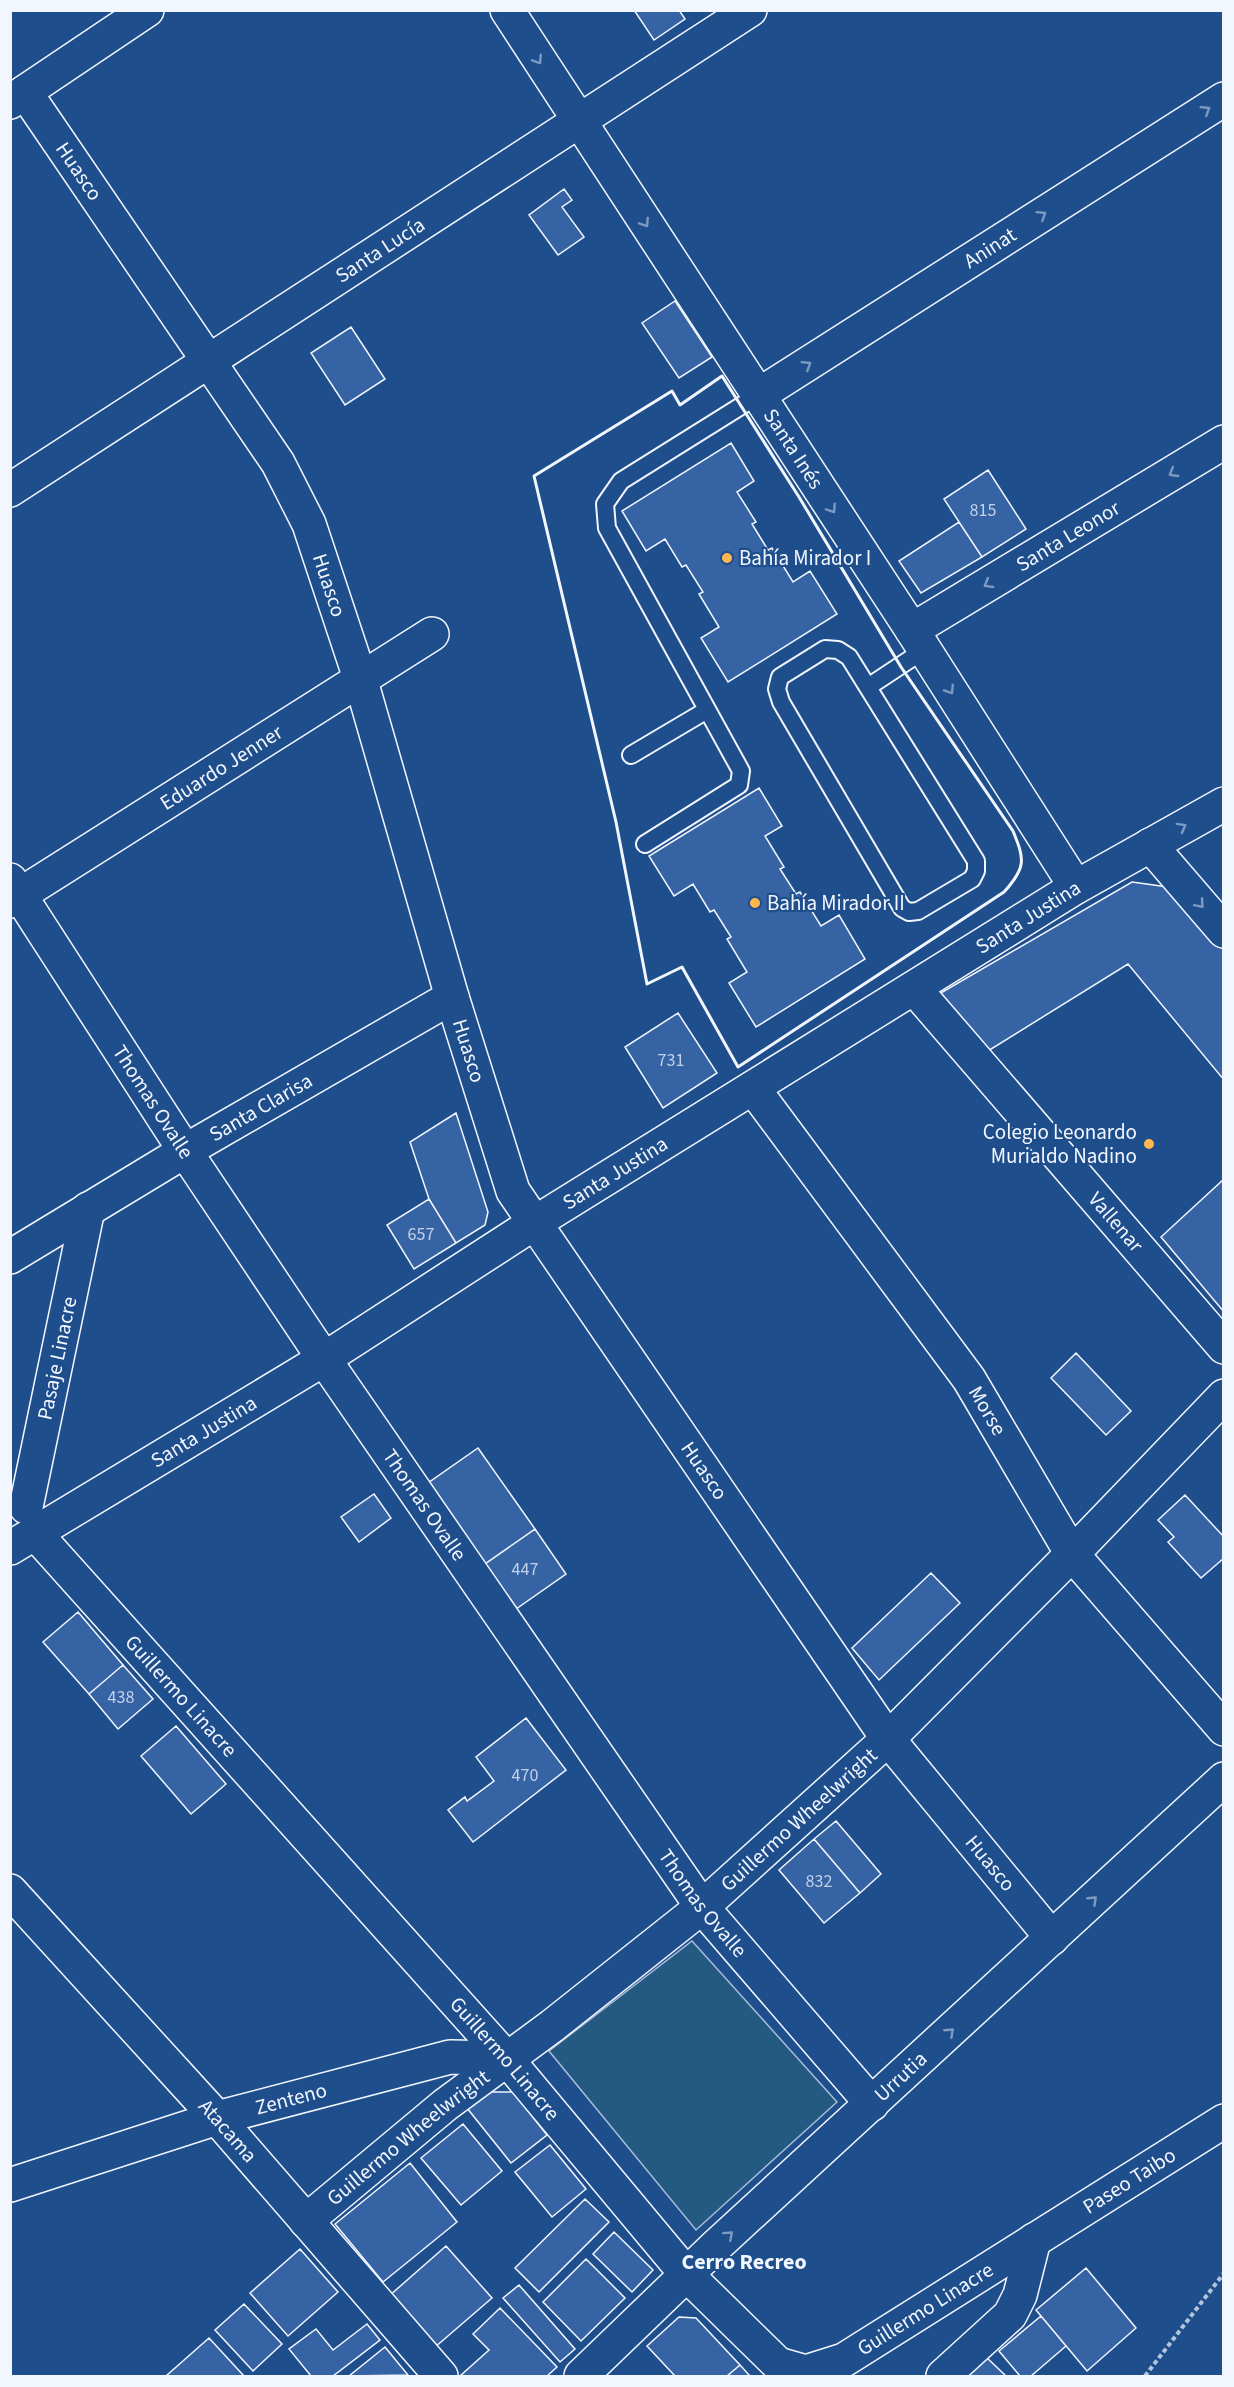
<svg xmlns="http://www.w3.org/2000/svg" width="1234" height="2387" font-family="'Source Sans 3',sans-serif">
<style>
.green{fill:#245a82;stroke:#a8bbd7;stroke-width:1.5}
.building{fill:#3563a3;stroke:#f2f6ff;stroke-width:1.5}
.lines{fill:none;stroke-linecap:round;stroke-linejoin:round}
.service-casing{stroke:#f2f6ff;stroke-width:20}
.minor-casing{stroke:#f2f6ff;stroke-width:36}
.tertiary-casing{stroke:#f2f6ff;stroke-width:36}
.path{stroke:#b3c4dc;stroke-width:4;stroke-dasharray:4.5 3;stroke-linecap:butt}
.service{stroke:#1f4e8c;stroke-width:16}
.minor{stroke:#1f4e8c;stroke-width:33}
.tertiary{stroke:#1f4e8c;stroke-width:33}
.wall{stroke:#f2f6ff;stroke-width:3}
.oneway{stroke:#7e9ac0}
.poi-dot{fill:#ffb74d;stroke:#1f4e8c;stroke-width:2}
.labels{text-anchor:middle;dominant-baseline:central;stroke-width:4.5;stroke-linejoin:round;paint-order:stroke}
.number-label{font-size:18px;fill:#c3d1e8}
.street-label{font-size:21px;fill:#f2f6ff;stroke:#1f4e8c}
.poi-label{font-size:21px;fill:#f2f6ff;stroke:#1f4e8c;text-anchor:start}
.neighbourhood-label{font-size:22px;font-weight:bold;fill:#f2f6ff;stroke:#1f4e8c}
</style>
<rect width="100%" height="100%" fill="#1f4e8c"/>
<path class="green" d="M692,1941L837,2102L696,2230L549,2051Z"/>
<path class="building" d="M634,10H679L685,19L654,40Z
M564,189L572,200L562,207L584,237L558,255L529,215Z
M675,301L712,357L679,378L642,323Z
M351,327L385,379L345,405L311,353Z
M731,443L754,481L737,492L756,522L752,524L768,550L772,548L793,582L810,571L837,614L728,682L701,638L719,627L699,594L703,592L686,565L682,567L665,539L646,551L622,511Z
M988,470L1026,529L982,557L944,499Z
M959,522L982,557L921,593L899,561Z
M759,788L782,826L765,836L784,867L780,869L796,894L800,892L821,926L839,915L865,959L756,1027L729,983L747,972L727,939L731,937L714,910L710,912L693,884L674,896L649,856Z
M1132,882L1168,887L1224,950V1080L1128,964L988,1051L939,994Z
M678,1013L717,1073L663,1108L625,1047Z
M456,1113L488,1212L485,1225L456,1243L429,1199L410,1142Z
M1224,1179V1312L1161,1237Z
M429,1199L456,1243L414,1269L387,1225Z
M1076,1353L1131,1411L1106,1435L1051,1378Z
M478,1448L535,1529L485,1564L428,1483Z
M374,1494L391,1518L359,1542L341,1517Z
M1185,1495L1224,1537V1558L1201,1578L1168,1542L1174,1537L1158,1520Z
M535,1529L566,1574L516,1609L485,1564Z
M931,1573L960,1603L879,1680L852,1648Z
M78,1612L123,1665L89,1694L43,1642Z
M123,1665L153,1699L118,1729L89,1694Z
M526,1718L566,1770L473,1842L448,1810L465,1797L467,1801L494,1781L476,1757Z
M176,1726L226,1784L191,1814L141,1756Z
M836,1821L881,1874L860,1893L814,1839Z
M814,1839L860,1893L824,1923L779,1870Z
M487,2092H513L547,2135L511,2163L467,2108Z
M463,2124L502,2171L461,2205L421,2158Z
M550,2145L586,2189L552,2217L515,2172Z
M410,2163L457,2222L383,2282L335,2224Z
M585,2199L609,2222L539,2292L515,2268Z
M614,2232L653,2270L632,2292L593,2254Z
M446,2246L492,2298L434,2348L389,2296Z
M300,2249L338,2292L288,2336L250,2293Z
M586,2259L625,2298L581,2341L543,2302Z
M1086,2268L1136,2328L1087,2371L1036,2310Z
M519,2285L575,2349L560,2362L503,2298Z
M244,2304L282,2344L253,2371L215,2330Z
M500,2308L557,2367L547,2376H460L489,2350L473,2334Z
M1041,2316L1066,2346L1031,2376H1020L999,2351Z
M679,2317L696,2318L740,2365L727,2376H675L647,2346Z
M367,2324L380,2340L333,2376H311L289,2349L316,2329L333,2350Z
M209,2338L244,2376H166Z
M385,2347L408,2375L349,2376Z
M985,2356L1006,2376H964Z
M740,2365L750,2376H727Z"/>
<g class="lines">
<defs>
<path id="service" d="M825,649L838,650L849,657L976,861V871L972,879L918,911L909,912L902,908L781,702L777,689L780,677Z
M868,687L924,650
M631,755L707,710
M645,844L739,785L741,771L607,528L605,504L621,481L757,396"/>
<g id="minor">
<path id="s1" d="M25,92L278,463L309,524L361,681L452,997L513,1191L888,1739L1052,1938"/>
<path d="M10,102L147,10"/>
<path id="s2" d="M757,396L1224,99"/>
<path id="s3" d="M10,490L750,10"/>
<path id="s4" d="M912,630L1224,442"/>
<path d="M1150,845L1224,931"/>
<path id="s5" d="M10,880L185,1151L324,1359L702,1907L872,2104"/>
<path id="s6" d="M10,901L432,634"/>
<path id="s7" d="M914,988L1224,1347"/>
<path id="s8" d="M753,1088L969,1379L1072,1554L1224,1729"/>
<path id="s9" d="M10,1257L185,1151L452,997"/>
<path id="s10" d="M26,1507L88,1209"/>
<path id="s11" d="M35,1533L506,2058L687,2275L778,2364L806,2372L844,2360L1224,2121"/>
<path id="s12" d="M10,1548L324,1359L536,1222L1076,887"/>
<path id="s13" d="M10,1891L217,2118L441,2376"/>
<path id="s14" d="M10,2185L217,2118L450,2057L506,2058"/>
<path id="s15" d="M306,2221L445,2105L552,2026L702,1907L888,1739L1072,1554L1224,1396"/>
<path id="s16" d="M581,2376L716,2246L1224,1779"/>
<path d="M943,2376L1010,2315L1020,2295L1034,2240"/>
</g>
<g id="tertiary">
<path id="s17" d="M507,10L912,630L1076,887L1224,804"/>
</g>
</defs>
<use href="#service" class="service-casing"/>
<use href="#minor" class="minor-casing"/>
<use href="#tertiary" class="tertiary-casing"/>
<path class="path" d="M1145,2376L1224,2273"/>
<use href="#service" class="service"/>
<use href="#minor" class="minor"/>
<use href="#tertiary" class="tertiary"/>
<path class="wall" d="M722,376L799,497L901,667L1013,831C1025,860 1026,868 1004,892L738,1067L682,967L647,984L616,822L534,476L672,391L680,405Z"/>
</g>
<defs><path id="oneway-chevron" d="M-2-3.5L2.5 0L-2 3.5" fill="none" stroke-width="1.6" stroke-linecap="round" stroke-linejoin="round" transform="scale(1.5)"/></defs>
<g class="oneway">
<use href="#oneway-chevron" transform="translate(538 60) rotate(57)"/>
<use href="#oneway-chevron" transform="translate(1206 110) rotate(-32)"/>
<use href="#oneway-chevron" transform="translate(1042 215) rotate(-32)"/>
<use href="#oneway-chevron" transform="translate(645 223) rotate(57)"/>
<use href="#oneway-chevron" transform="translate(807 365) rotate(-32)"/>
<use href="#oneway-chevron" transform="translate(1173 473) rotate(149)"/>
<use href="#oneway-chevron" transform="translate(832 509) rotate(57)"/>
<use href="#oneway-chevron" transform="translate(988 584) rotate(149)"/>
<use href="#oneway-chevron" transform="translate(950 690) rotate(57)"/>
<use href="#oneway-chevron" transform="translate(1182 827) rotate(-29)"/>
<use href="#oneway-chevron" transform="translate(1200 904) rotate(49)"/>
<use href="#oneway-chevron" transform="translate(1093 1900) rotate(-43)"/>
<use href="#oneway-chevron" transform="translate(950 2032) rotate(-43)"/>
<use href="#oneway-chevron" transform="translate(729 2235) rotate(-42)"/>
</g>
<g class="poi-dot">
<circle cx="727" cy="558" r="6"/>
<circle cx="755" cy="903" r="6"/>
<circle cx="1149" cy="1144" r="6"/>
</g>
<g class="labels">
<g class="number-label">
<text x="983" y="510">815</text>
<text x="671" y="1060">731</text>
<text x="421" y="1234">657</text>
<text x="525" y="1569">447</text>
<text x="121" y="1697">438</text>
<text x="525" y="1775">470</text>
<text x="819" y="1881">832</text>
</g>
<g class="street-label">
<text stroke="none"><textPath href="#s1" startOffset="96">Huasco</textPath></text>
<text stroke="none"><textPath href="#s2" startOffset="276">Aninat</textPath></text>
<text stroke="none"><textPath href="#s3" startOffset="441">Santa Lucía</textPath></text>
<text stroke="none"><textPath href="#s17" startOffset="524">Santa Inés</textPath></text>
<text stroke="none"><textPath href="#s4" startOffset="182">Santa Leonor</textPath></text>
<text stroke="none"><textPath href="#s1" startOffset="582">Huasco</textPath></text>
<text stroke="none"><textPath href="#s6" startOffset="250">Eduardo Jenner</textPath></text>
<text transform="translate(1028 917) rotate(-32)">Santa Justina</text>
<text stroke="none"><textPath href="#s1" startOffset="1068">Huasco</textPath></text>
<text stroke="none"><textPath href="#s5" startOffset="264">Thomas Ovalle</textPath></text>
<text stroke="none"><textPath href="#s9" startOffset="292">Santa Clarisa</textPath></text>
<text stroke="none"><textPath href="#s12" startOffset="712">Santa Justina</textPath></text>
<text stroke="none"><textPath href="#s7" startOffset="309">Vallenar</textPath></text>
<text stroke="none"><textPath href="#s10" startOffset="152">Pasaje Linacre</textPath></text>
<text stroke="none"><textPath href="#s8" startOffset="399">Morse</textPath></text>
<text stroke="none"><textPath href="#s12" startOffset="226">Santa Justina</textPath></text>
<text stroke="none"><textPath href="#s1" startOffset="1554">Huasco</textPath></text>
<text stroke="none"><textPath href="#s5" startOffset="750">Thomas Ovalle</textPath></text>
<text stroke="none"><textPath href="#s11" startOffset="219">Guillermo Linacre</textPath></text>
<text stroke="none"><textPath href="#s15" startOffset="636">Guillermo Wheelwright</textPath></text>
<text stroke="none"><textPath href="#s1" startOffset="2040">Huasco</textPath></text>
<text stroke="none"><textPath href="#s5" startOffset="1236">Thomas Ovalle</textPath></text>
<text stroke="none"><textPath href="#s11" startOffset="705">Guillermo Linacre</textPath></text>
<text stroke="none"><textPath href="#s16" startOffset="438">Urrutia</textPath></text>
<text stroke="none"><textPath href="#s14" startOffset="294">Zenteno</textPath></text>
<text stroke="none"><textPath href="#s13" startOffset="324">Atacama</textPath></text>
<text stroke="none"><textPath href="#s15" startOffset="132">Guillermo Wheelwright</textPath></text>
<text stroke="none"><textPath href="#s11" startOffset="1521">Paseo Taibo</textPath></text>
<text stroke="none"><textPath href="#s11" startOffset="1280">Guillermo Linacre</textPath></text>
</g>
<g class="poi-label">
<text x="739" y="558">Bahía Mirador I</text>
<text x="767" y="903">Bahía Mirador II</text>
<text x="1137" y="1132" text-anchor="end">Colegio Leonardo<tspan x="1137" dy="24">Murialdo Nadino</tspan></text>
</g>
<g class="neighbourhood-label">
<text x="744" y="2262">Cerro Recreo</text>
</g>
</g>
<rect width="1234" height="2387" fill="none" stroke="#f2f6ff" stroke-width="24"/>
</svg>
